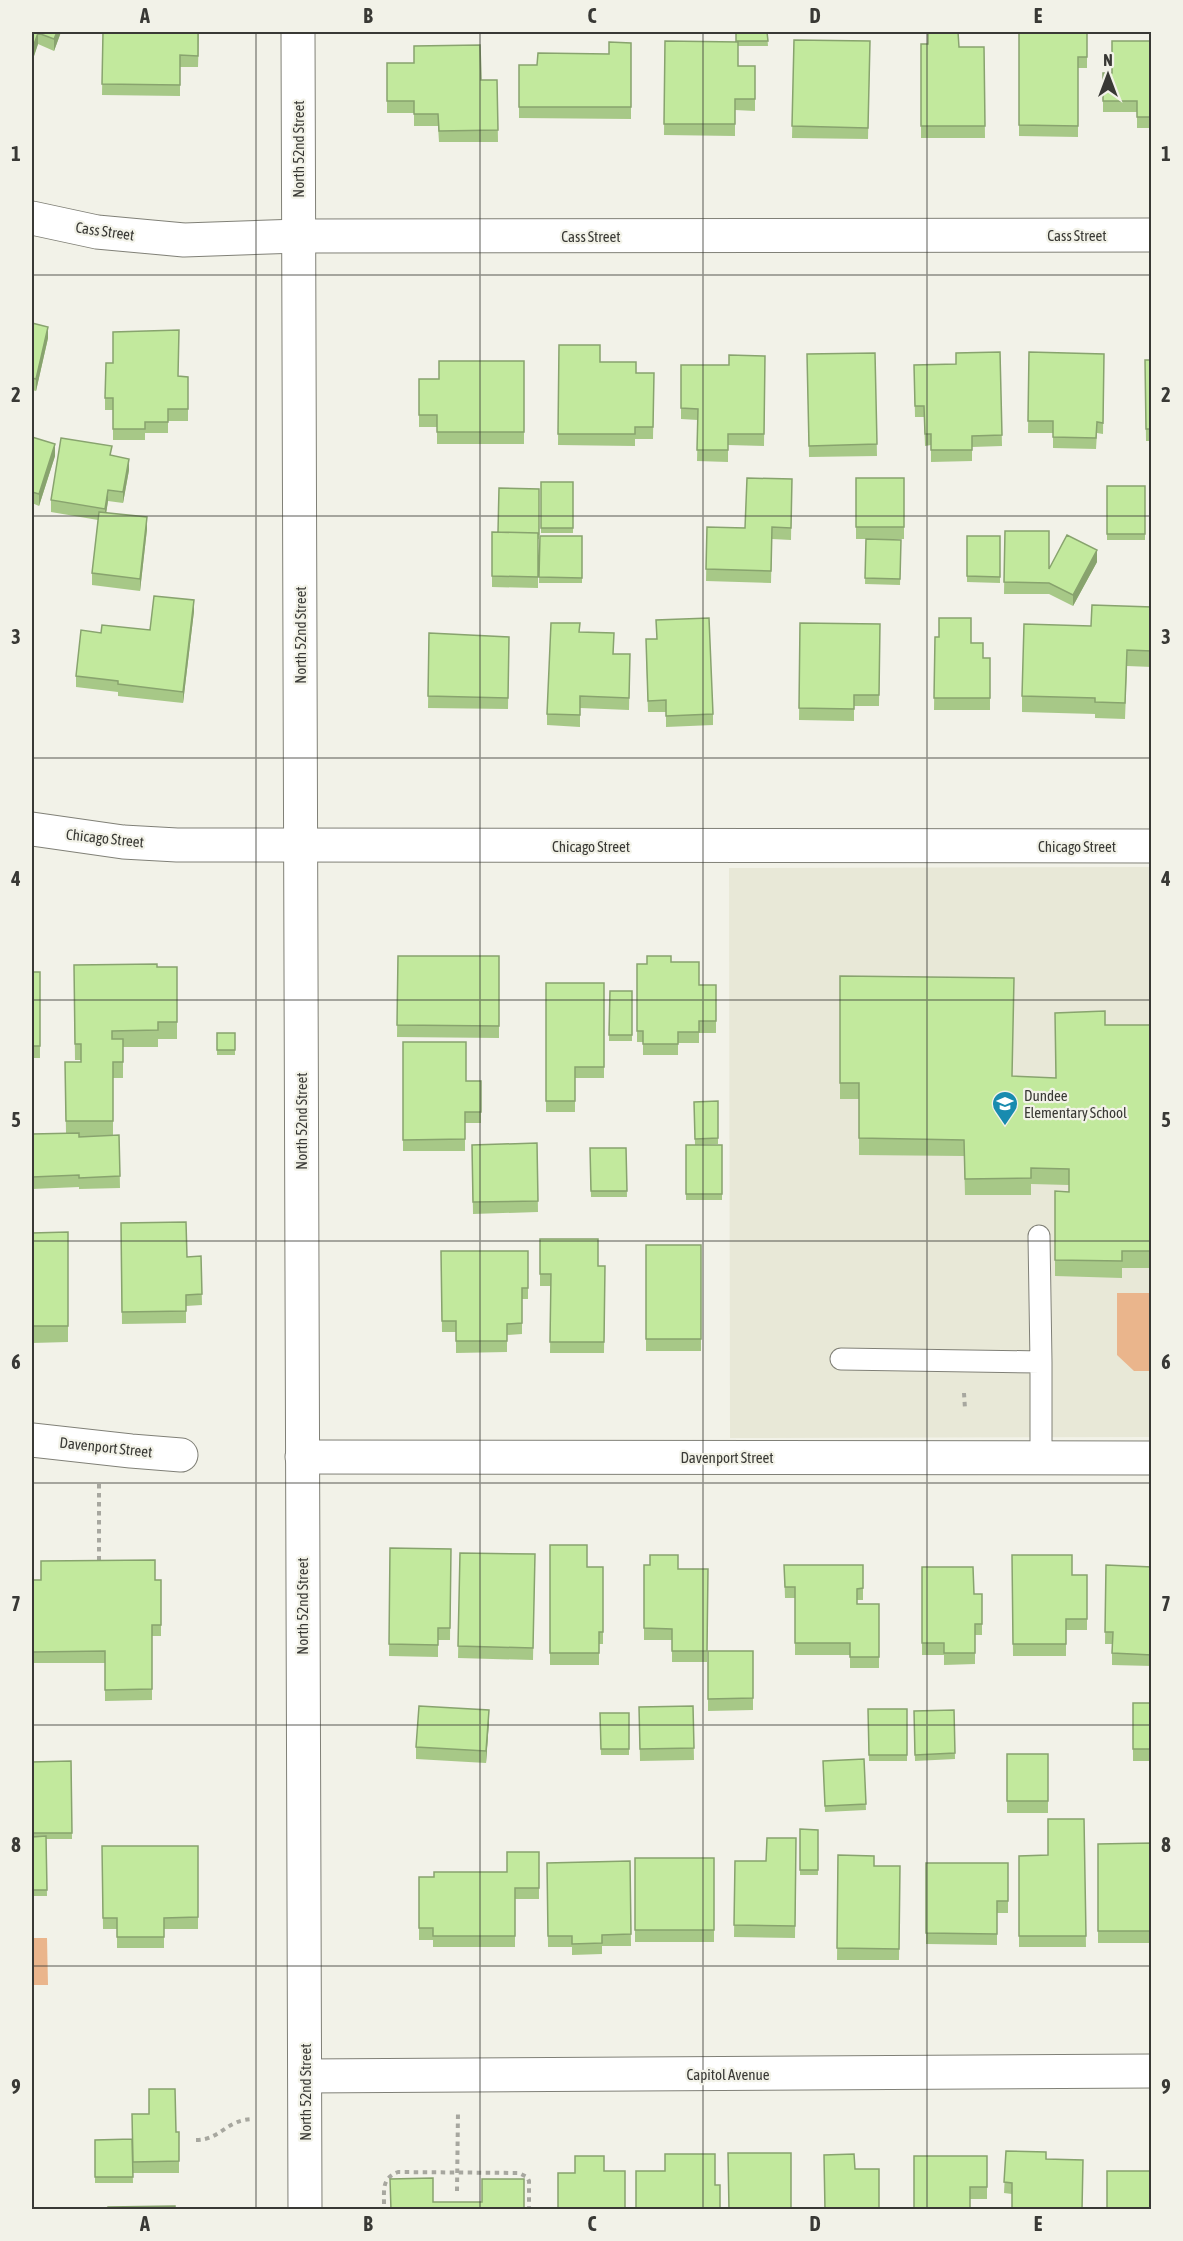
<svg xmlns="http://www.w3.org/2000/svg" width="1183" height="2241" font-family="'Asap Condensed',sans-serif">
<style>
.built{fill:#e8e8d7}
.green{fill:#eab58c}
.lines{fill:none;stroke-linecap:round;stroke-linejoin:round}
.lane-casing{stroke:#808077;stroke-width:23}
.street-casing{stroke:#808077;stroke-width:35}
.secondary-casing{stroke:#808077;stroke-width:35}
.path{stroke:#a7a79f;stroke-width:4;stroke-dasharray:4.5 4.5;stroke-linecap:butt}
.lane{stroke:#fff;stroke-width:21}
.street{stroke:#fff;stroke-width:33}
.secondary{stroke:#fff;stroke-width:33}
.wall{fill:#a7c887}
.shaded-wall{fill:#88a36e}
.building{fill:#c2e99d;stroke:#88a36e;stroke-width:1.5}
.grid{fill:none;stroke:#393935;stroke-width:1.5;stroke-opacity:0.55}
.labels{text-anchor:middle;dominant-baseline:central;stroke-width:4.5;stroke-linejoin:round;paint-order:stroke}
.street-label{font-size:15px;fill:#393935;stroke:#f2f2e8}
.poi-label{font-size:15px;fill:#393935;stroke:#f2f2e8;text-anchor:start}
.neatline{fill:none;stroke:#393935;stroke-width:2}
.grid-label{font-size:20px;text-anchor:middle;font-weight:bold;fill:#393935}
</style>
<rect width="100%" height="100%" fill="#f2f2e8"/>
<path class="built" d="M1151,867V1437L730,1438L729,868Z"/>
<path class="green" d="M1117,1293H1151V1371H1134L1117,1355Z
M32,1938H47L48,1985H32Z"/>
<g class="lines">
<defs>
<path id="lane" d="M1039,1236L1041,1362
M841,1359L1041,1362V1457"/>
<path id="street" d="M32,218L97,232L184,240L299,236L1152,235
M32,829L123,842L177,845L1152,846
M32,1440L131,1451L181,1455
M302,1457L1152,1458
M305,2076L1152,2071"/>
<path id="secondary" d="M298,32L305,2210"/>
</defs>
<use href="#lane" class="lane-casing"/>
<use href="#street" class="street-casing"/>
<use href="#secondary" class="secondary-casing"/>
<path class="path" d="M964,1393L965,1409
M99,1484V1563
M196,2140C221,2140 226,2119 254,2119
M457,2191L458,2111
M384,2204C384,2189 382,2178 398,2172L519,2173L527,2177L529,2181V2210"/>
<use href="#lane" class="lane"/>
<use href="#street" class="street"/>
<use href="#secondary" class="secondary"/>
</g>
<path class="wall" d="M32,32H61L54,51L38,44L32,62Z
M103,32H199L198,67H180V96L102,95Z
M736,32H767L768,46H738V66H755V111L735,110V136L664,135L665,41L736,42Z
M1019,32H1087V68H1078V137L1019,136Z
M794,40L870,41L868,139L792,138Z
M1152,41V128H1137V112H1103V73H1112Z
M631,43V119L519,118V65H537L609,54Z
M921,44L959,47H984L985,138H921Z
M387,63L481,80H497L498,142H439L438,126H414V113H387Z
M32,323L48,338L36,391L32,390Z
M559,345L600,362L636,373H654L653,439H635V446L558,445Z
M1000,352L1002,446L972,447V461L931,462V445L925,446L924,417H915L914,365L956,364V353Z
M1029,352L1104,354L1103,434L1097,433L1096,449L1053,448V433H1028Z
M875,353L877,456L809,457L807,354Z
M765,356L764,446L728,445V462L697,461L698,420L681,419V365H729Z
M1145,360H1152V441H1146Z
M524,361V444H437V427H419V379H439Z
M179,376L188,377V421H168V433H145V440H113V410H105V398Z
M32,437L55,456L39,506L32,503Z
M112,455L129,470L123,503L108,501L106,513L147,529L140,591L92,585V573L98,520L51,512V500Z
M856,478H904V539H856Z
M792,479L791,540L772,539L771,583L706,581L707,527L745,528Z
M541,482H573V533H541Z
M1107,486H1145V540H1107Z
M539,489V539H538V588L492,587V532H498Z
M1005,531L1049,569L1097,562L1073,606L1049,594H1004Z
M540,536H582V583H539Z
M967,536H1000V583L967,582Z
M866,539L901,540L900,585L865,584Z
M1152,607V667L1127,666L1125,719L1095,718V714L1022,712V696L1091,626Z
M194,611L183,703L118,696V692L76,687V676L101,633L150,630Z
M800,623L880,624L879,706H854V721L799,720Z
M429,633L509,637L508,709L428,708Z
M935,637L971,643L983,658H990V710H934Z
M657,639L713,714V725L666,727V712H648L646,650Z
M614,654H630L629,710L580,708V727L547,725V714Z
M398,956H499V1038L397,1037Z
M671,962L699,985H716V1033H699V1043H678V1055H643V1042H637V964H647Z
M74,965L157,967H177V1039H158V1047H123V1078H113V1135H119L120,1188L79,1189V1187L32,1189V1170L66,1133L65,1062H81V1060H75Z
M32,972H40V1058H32Z
M840,976L1012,1076L1056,1078L1105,1025H1152V1268H1122V1278L1055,1276V1191L1069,1192V1185L1031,1184V1195H965L964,1156L859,1155V1099H840Z
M546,983H604V1078H575V1112H546Z
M610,991H632V1041H609Z
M217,1033H235V1055H217Z
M403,1042L466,1081H481V1123H465V1151H403Z
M718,1101V1144L695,1145L694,1102Z
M537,1143L538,1212L473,1214L472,1145Z
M686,1145H722V1200H686Z
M590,1148H626L627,1197H591Z
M121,1223L187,1257L201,1256L202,1305L186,1306V1323L122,1324Z
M68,1232V1342L32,1343V1233Z
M540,1239L598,1266H605L604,1353H550L551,1286H540Z
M646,1245H701V1351H646Z
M441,1251H528V1299H522V1334L507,1335V1352L456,1353V1332H442Z
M550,1545L587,1567H603V1644H599V1665H550Z
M390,1548L451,1549L450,1640H438V1657L389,1656Z
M460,1553L535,1554L533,1660L458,1658Z
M1012,1555L1072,1575H1087V1630H1066V1656H1013Z
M644,1565L678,1569H708L707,1662H672V1640H644Z
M784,1565H863V1600H857V1604H879V1668H850V1655H795V1598H785Z
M1106,1565L1152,1567V1666L1112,1665V1644H1105Z
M922,1567L974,1594H982V1635H975V1664L944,1665V1655H922Z
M32,1580H161V1636H152V1700L105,1701V1663H33Z
M708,1651H753V1710L708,1711Z
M1133,1703H1152V1761H1133Z
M693,1706L694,1760L640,1761L639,1707Z
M868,1709H907V1761H869Z
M954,1710L955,1759L915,1761L914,1711Z
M600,1713H629V1755H601Z
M489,1721L486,1763L416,1759V1747Z
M1007,1754H1048V1813H1007Z
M864,1759L866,1810L825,1812L823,1761Z
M71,1761L72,1839H46L47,1896H32V1762Z
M1084,1819L1086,1947H1019V1856L1048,1855Z
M800,1829L818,1830V1875H800Z
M796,1838L795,1938L734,1937L735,1861H766Z
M1152,1843V1943H1098V1844Z
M102,1846H198V1929H164V1948H117V1929H103Z
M539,1852V1899H515V1947H433V1940H419V1877H434L507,1872Z
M838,1855L874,1866H900L899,1960H837Z
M635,1858H714V1942H635Z
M630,1861L631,1946H602V1954L572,1955V1947H548L547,1863Z
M926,1863H1008V1913H997V1945L926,1944Z
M132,2114L176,2132H179V2173H133Z
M132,2139L133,2183H95V2140Z
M1006,2151L1046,2159L1012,2194L1004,2193Z
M987,2156V2199H970L914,2210Z"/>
<path class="shaded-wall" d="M57,32H61L54,51V39Z
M38,33V44L32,62V50Z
M48,327V338L36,391V379Z
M55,444V456L39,506V494Z
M129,459V470L123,503V492Z
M108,490V501L105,521V509Z
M147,517V529L140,591V579Z
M1097,550V562L1073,606V595Z
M194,600V611L183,703V692Z
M489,1710V1721L486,1763V1751Z"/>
<path class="building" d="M32,32H57L54,39L38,33L32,50Z
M103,32H198V56L180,55V85L102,84Z
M736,32H767L768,41H736Z
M928,32H958L959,47H984L985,126H921V44H928Z
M1019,32H1087V57H1078V126L1019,125Z
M794,40L870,41L868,128L792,126Z
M665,41L738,42V66H755V99H735V124H664Z
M1112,41H1152V117H1137V101H1103V73H1112Z
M609,42L631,43V107H519V65H537L538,53L609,54Z
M480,45L481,80H497L498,130L439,131L438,114H414V101H387V63H414V46Z
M32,323L48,327L36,379L32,378Z
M179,330L178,376L188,377V409H168V422H145V429H113V398H105L106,363H113V332Z
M559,345H600V362H636V373H654L653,427H635V434H558Z
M1000,352L1002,435L972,436V450H931V434H925L924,406H915L914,365L956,364V353Z
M1029,352L1104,354L1103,423L1097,422L1096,438L1053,437V421H1028Z
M875,353L877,444L809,446L807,354Z
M729,355L765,356L764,434H728V450H697L698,409L681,408V365H729Z
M1145,360H1152V429H1146Z
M439,361H524V432H437V415H419V379H439Z
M32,437L55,444L39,494L32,492Z
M61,438L112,446L110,455L129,459L123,492L108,490L105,509L51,500Z
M747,478L792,479L791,528L772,527L771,571L706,569L707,527L745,528Z
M856,478H904V527H856Z
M541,482H573V528H541Z
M1107,486H1145V534H1107Z
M499,488L539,489V534L538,533L498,532Z
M99,512L147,517L140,579L92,573Z
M1005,531H1049V569L1067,535L1097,550L1073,595L1049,583L1004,582Z
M492,532L538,533V577L492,576Z
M540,536H582V578L539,577Z
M967,536H1000V577L967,576Z
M866,539L901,540L900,579L865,578Z
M154,596L194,600L183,692L118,684V681L76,676L81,630L101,633L102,625L150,630Z
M1092,605L1152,607V651L1127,650L1125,703L1095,702V698L1022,696L1024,624L1091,626Z
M709,618L713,714L666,716V700L648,701L646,639H657L656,620Z
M939,618H971V643H983V658H990V698H934L935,637H939Z
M551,623H580L579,632L614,633L613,654H630L629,698L580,696V715L547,714Z
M800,623L880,624L879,695H854V709L799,708Z
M429,633L509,637L508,698L428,696Z
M398,956H499V1026L397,1025Z
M647,956H671V962H699V985H716V1021H699V1032H678V1044H643V1031H637V964H647Z
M157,964V967H177V1022H158V1030L112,1031V1039H123V1062H113V1121H66L65,1062H81V1044H75L74,965Z
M32,972H40V1046H32Z
M840,976L1014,978L1012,1076L1056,1078L1055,1013L1105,1011V1025H1152V1251H1122V1261L1055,1260V1191L1069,1192V1169L1031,1168V1178L965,1179L964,1140L859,1138V1083H840Z
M546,983H604V1067H575V1101H546Z
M610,991H632V1035H609Z
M217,1033H235V1050H217Z
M403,1042H466V1081H481V1112H465V1139L403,1140Z
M718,1101V1138L695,1139L694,1102Z
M79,1133V1137L119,1135L120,1176L79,1178V1175L32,1177V1134Z
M537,1143L538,1201L473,1202L472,1145Z
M686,1145H722V1194H686Z
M590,1148H626L627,1191H591Z
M186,1222L187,1257L201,1256L202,1294L186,1295V1311L122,1312L121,1223Z
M68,1232V1326H32V1233Z
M540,1239H598V1266H605L604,1342H550L551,1274H540Z
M646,1245H701V1339H646Z
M441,1251H528V1288H522V1323L507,1324V1341H456V1321H442Z
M550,1545H587V1567H603V1632H599V1653H550Z
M390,1548L451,1549L450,1628H438V1645L389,1644Z
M460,1553L535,1554L533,1648L458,1646Z
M650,1555H678V1569H708L707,1651H672V1629L644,1628V1565H650Z
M1012,1555H1072V1575H1087V1619H1066V1644H1013Z
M155,1560V1580H161V1625H152V1689L105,1690V1651L33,1652L32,1580H41V1561Z
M784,1565H863V1588L857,1589V1604H879V1657H850V1643H795V1587H785Z
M1106,1565L1152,1567V1655L1112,1653L1113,1632H1105Z
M922,1567H973L974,1594H982V1624H975V1653H944V1643H922Z
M708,1651H753V1698L708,1699Z
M1133,1703H1152V1749H1133Z
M419,1706L489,1710L486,1751L416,1747Z
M693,1706L694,1748L640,1749L639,1707Z
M868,1709H907V1755H869Z
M954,1710L955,1753L915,1755L914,1711Z
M600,1713H629V1749H601Z
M1007,1754H1048V1801H1007Z
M864,1759L866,1804L825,1806L823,1761Z
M71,1761L72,1833H32V1762Z
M1150,1761H1152V1798H1151Z
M1048,1819H1084L1086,1936H1019V1856L1048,1855Z
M800,1829L818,1830V1870H800Z
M46,1836L47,1890H32V1837Z
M767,1838H796L795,1926L734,1925L735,1861H766Z
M1152,1843V1931H1098V1844Z
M102,1846H198V1917L164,1918V1937H117V1918H103Z
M507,1852H539V1888H515V1936H433V1928H419V1877H434V1872H507Z
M838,1855L874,1856V1866H900L899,1949L837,1948Z
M635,1858H714V1930H635Z
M630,1861L631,1934L602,1935V1943L572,1944V1936H548L547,1863Z
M926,1863H1008V1901H997V1934L926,1933Z
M149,2089H175L176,2132H179V2161L133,2162L132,2114H149Z
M132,2139L133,2177H95V2140Z
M1006,2151L1046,2152V2159L1083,2160L1082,2210H1012V2183L1004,2182Z
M728,2153H791V2210H729Z
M665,2154H715V2185H720V2210H636V2171H665Z
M854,2154L855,2169H879V2210H825L824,2155Z
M575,2156H604V2171H625V2210H558V2173H575Z
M914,2156H987V2187H970V2210H914Z
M1107,2171H1152V2210H1107Z
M433,2178V2202H482V2179H524V2210H391L390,2179Z
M175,2206V2210H108V2207Z"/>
<path class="grid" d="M256,32V2210M480,32V2210M703,32V2210M927,32V2210M32,275H1152M32,516H1152M32,758H1152M32,1000H1152M32,1241H1152M32,1483H1152M32,1725H1152M32,1966H1152"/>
<defs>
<symbol id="school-pin" viewBox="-11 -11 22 30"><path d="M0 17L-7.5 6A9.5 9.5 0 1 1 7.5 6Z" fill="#188baf" stroke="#f2f2e8"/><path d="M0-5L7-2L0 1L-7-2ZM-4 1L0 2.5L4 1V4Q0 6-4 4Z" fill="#fff"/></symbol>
</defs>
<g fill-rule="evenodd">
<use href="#school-pin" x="990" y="1089" width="30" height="40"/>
</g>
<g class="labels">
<g class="street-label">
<text transform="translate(298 149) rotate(-90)">North 52nd Street</text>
<text transform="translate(105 231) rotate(8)">Cass Street</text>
<text x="1077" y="235">Cass Street</text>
<text x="591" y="236">Cass Street</text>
<text transform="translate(300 635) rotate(-90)">North 52nd Street</text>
<text transform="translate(105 838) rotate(6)">Chicago Street</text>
<text x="591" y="846">Chicago Street</text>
<text x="1077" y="846">Chicago Street</text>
<text transform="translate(301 1121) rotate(-90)">North 52nd Street</text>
<text transform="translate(106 1447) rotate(6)">Davenport Street</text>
<text x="727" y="1457">Davenport Street</text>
<text transform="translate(302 1606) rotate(-90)">North 52nd Street</text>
<text x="728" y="2074">Capitol Avenue</text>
<text transform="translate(305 2092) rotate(-90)">North 52nd Street</text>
</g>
<g class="poi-label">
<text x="1024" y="1095">Dundee<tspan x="1024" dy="17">Elementary School</tspan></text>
</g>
</g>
<rect width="1183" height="2241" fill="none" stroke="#f2f2e8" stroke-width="66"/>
<g transform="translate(1108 75)" stroke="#f2f2e8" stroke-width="4.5" paint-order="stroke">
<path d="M0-4.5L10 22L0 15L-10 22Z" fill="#393935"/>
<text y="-9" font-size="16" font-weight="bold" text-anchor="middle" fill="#393935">N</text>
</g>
<rect x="33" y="33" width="1117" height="2175" class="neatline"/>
<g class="grid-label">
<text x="145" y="23">A</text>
<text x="368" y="23">B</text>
<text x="592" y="23">C</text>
<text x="815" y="23">D</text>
<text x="1038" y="23">E</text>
<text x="16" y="161">1</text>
<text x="1166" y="161">1</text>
<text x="16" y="402">2</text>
<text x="1166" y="402">2</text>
<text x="16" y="644">3</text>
<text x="1166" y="644">3</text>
<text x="16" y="886">4</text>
<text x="1166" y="886">4</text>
<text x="16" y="1127">5</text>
<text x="1166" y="1127">5</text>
<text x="16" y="1369">6</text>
<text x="1166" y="1369">6</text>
<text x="16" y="1611">7</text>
<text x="1166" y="1611">7</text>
<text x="16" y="1852">8</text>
<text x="1166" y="1852">8</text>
<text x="16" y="2094">9</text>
<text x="1166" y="2094">9</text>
<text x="145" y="2231">A</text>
<text x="368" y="2231">B</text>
<text x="592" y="2231">C</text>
<text x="815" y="2231">D</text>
<text x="1038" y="2231">E</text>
</g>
</svg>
